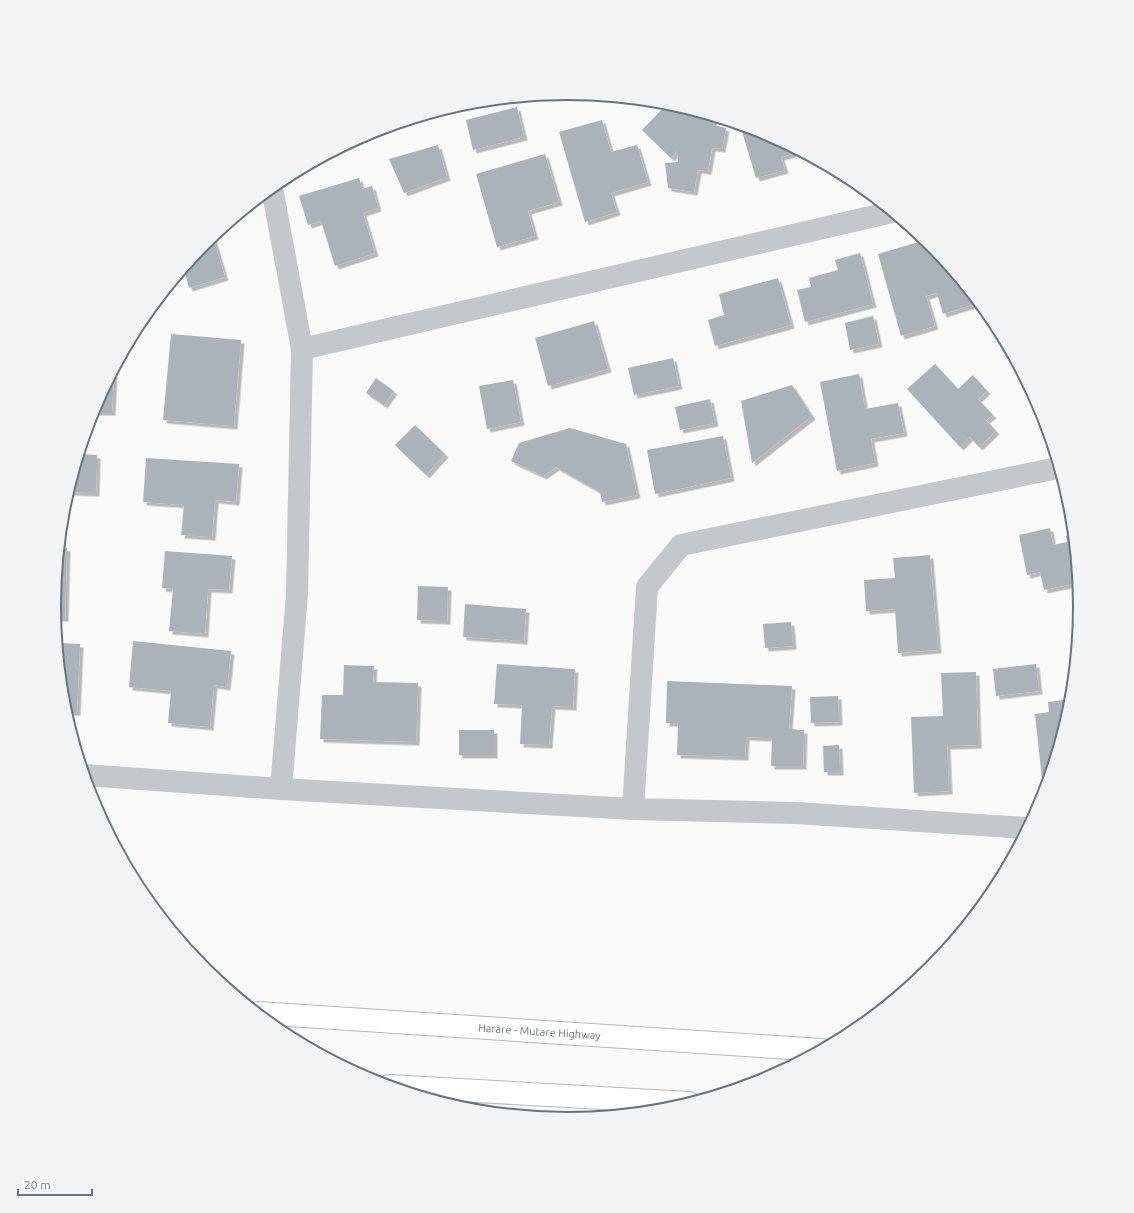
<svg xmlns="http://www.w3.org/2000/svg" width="1134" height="1213" font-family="Ubuntu,sans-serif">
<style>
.building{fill:#aab3b9;filter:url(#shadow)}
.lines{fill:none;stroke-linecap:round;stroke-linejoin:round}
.highway-casing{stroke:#b4b9bd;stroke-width:24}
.minor{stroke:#c3c8cc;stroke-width:22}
.highway{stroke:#fff;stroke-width:22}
.labels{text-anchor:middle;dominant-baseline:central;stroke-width:4;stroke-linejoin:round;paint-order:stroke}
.street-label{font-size:11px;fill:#657683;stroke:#fff}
.rim{fill:none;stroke:#657683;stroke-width:2}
</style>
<defs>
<filter id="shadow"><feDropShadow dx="3.5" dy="3.5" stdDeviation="0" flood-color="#0004"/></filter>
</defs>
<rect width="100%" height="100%" fill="#fafaf8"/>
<path class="building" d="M668,103L685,109L689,112V110L714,118L713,125L726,128L722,149L712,148L708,171L698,170L694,192L668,188L665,163L678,162L677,151L671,158L642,130Z
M517,107L524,137L473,150L466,120Z
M602,120L611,152L637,145L648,182L611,193L617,212L585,222L559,132Z
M740,125L764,133L799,152L781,157L785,170L756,178Z
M438,145L447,177L404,193L389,159Z
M545,154L559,202L528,211L535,236L497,247L476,174Z
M359,178L362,189L372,186L378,208L363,213L375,253L335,266L321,221L308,225L299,196Z
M213,237L225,277L189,288L184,269L204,244Z
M925,240L930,244L968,290L972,305L943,314L937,293L926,296L935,326L901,336L878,254Z
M860,253L873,304L805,322L797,290L811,287L809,278L838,270L835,260Z
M778,278L791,325L715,346L708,320L724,315L719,294Z
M873,316L879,344L850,350L845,323Z
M594,321L608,369L548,386L535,338Z
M171,334L241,340L234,426L163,420Z
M673,358L679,386L634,395L628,368Z
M935,364L958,389L973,375L987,391L978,399L993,415L986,420L996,431L979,447L970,437L960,447L907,389Z
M114,371L112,412H93V410Z
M859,374L865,409L898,403L904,433L871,439L875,463L837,471L820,382Z
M376,378L394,391L384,405L366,393Z
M513,380L521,422L487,429L479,386Z
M792,385L812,416L752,463L741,401Z
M710,399L715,423L680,430L675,407Z
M415,425L445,454L426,475L395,445Z
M570,428L626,444L637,495L602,502L600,492L556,467L543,476L511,461L519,443Z
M723,436L731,478L655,494L647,450Z
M80,454L97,455L96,493L68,492Z
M146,458L239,464L236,502L215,500L212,537L181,535L184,505L143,502Z
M1050,528L1053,545L1067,542L1066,536L1073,534L1078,583L1044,590L1040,572L1027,575L1019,535Z
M60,547L67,548L65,618H55L54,606Z
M165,551L232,556L229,590L208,589L205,634L169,631L173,589L162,588Z
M930,555L938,650L898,653L895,609L866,611L864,580L895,578L893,558Z
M418,586L448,587L447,621L417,620Z
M465,604L526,609L524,641L463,637Z
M791,622L793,646L765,648L763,624Z
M133,641L231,651L227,687L214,685L210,727L168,723L171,691L129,687Z
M58,643L80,644L77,712H65L64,706Z
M497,664L575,669L573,707L552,706L549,745L520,744L522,705L494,704Z
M1036,664L1039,691L996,696L993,669Z
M344,665L374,666L373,682L418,683L416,742L320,739L322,695H343Z
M976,672L978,745L947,746L949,791L914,793L911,717L943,716L941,673Z
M667,681L792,686L789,729L804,730L803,766H771L772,738L746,737L745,757L677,755L678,723H666Z
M838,696L839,722L811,723L810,697Z
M1071,699L1070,707L1048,778L1042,779L1035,714L1049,712L1048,702Z
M459,730H494V755H459Z
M839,745L840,772H824L823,746Z"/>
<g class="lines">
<defs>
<g id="highway">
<path id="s1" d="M258,1013L821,1050"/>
<path d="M389,1086L689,1103"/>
</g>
</defs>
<use href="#highway" class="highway-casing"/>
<path class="minor" d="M272,188L302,349L297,594L281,789
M302,349L892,212
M85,775L281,789L633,809L796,813L1027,828
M633,809L647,587L681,545L1058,468"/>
<use href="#highway" class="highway"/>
</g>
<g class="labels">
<g class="street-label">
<text stroke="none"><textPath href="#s1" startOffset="282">Harare - Mutare Highway</textPath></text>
</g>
</g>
<path d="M0 0H1134V1213H0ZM61 606a506 506 0 1 1 1012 0a506 506 0 1 1-1012 0Z" fill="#f3f4f5" fill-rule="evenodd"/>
<path class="rim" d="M61 606a506 506 0 1 1 1012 0a506 506 0 1 1-1012 0Z"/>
<path d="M18 1189v6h74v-6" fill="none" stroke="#657683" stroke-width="2"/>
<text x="24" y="1189" font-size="12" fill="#657683" stroke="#ffffff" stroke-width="3" paint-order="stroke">20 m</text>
</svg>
